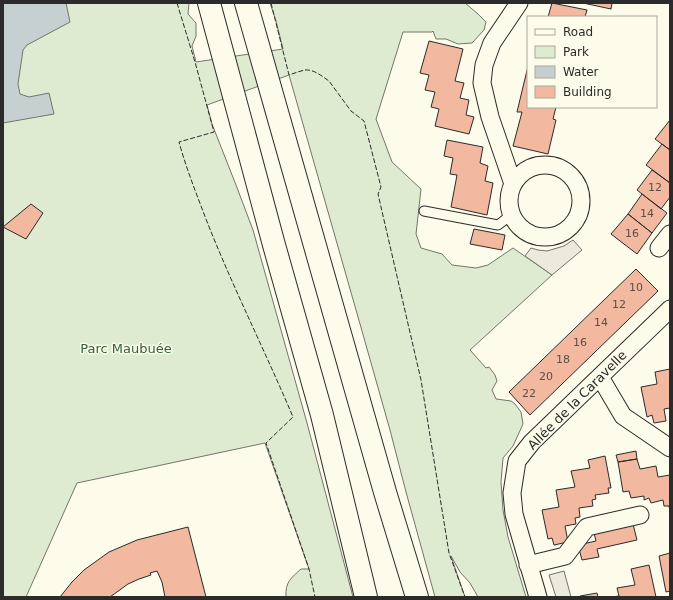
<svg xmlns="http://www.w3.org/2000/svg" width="673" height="600" font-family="'DejaVu Sans',sans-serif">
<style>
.green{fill:#deebd1;stroke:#74746e}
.parking{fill:#eceadb;stroke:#74746e}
.water{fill:#c7d0d0;stroke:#74746e}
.building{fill:#f2b8a0;stroke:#2b2b2b}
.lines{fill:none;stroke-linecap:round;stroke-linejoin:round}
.service-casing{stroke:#2b2b2b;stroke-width:11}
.minor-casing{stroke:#2b2b2b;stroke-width:19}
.trunk-casing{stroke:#2b2b2b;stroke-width:24}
.service{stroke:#fdfbea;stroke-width:9}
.minor{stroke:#fdfbea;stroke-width:17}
.trunk{stroke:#fdfbea;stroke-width:22}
.fence{stroke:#2b2b2b;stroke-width:1;stroke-dasharray:5 2;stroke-linecap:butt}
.labels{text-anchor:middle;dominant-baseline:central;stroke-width:3;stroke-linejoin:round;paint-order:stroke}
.number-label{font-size:11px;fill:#5d4e48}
.park-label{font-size:13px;fill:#34623c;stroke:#fdfbea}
.street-label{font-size:13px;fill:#2b2b2b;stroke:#fdfbea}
</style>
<rect width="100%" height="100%" fill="#fdfbea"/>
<path class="green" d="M3,3H189L188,14L196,23V36L192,46L196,62L283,49L276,21L270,3H465L478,14L486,22L484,30L472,43L458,44L446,39H436L433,31L432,32H403L376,119L392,162L421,189L416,234L421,248L442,254L452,265L476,268L488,265L513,248L552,275L470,350L486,368L489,367L495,375L497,381L492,390L496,399L511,401L515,404L521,412L523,424L513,446L503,458L501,482L503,510L508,537L526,597H478L470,583L460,572L451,556L465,597H435L406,492L390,430L362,331L289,75L207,105L212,124L236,185L253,230L307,423L353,597H286C285,582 291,578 301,569H309L265,443L77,483L26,597H3Z"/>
<path class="parking" d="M573,240L582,250L552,275L525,256L531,248L538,250L547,251L564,246Z
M564,571L571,597H556L549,575Z"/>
<path class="water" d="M3,3H66L70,22L27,45L23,50L18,84L20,94L29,97L49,93L54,114L3,123Z"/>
<path class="building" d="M552,3L587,10L585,17H548Z
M583,3H612L611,9Z
M429,41L463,49L455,81L464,83L460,98L469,100L466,115L474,117L469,134L435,126L439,109L431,107L435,92L425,90L429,75L420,73Z
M528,66V107H556L553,119L556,120L548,154L513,146L522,112H517Z
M670,120V150L655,139Z
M447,140L483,147L480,163L488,166L485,181L493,183L487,215L451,207L457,175L450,174L453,158L444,156Z
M662,144L670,150V183L646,165Z
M652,170L670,183V197L661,209L637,190Z
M642,194L667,213L652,233L628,214Z
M31,204L43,213L26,239L3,227Z
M628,214L652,233L637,254L611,234Z
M474,229L505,235L502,250L470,244Z
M636,269L658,291L530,415L509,392Z
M670,369V408L664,409L666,421L654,423L652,415L647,417L641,387L657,384L655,372Z
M636,451L637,459L618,462L616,455Z
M605,456L611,488H608L609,493L595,495L596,499L592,500L593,506L579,508L580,517L575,518L576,524L565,526L568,542L554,545L552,538L548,539L542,510L559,507L556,490L575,487L571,471L590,468L588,460Z
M637,459L640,469L656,466L658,477L670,475V511L669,506H664L663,500L651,503L649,498L644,500V496L631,498L629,491L623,492L618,462Z
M633,524L637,540L597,549L599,557L582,560L578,545L596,541L594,533Z
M188,527L206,597H165L162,582L157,571L150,573L151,575L139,579L128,584L110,597H60L72,582L84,570L109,552L137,540Z
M670,553V591L666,592L659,556Z
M649,565L656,597H612L619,596L617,588L635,585L631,569Z
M597,593L598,597H581L580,596Z"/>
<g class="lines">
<defs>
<path id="service" d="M424,211L498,225L511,215"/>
<path id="minor" d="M509 201a36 36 0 1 1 72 0a36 36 0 1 1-72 0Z
M513,184L490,117L482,83L484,65L492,43L519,3
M659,248L670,234
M600,377L623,416L670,448
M528,565L565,556L587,527L640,515
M538,597L514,514L512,493L517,461L532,442L670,309"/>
<path id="trunk" d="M209,3L274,245L322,415L366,597
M246,3L385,492L417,597"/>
</defs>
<use href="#service" class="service-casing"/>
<use href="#minor" class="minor-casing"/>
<use href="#trunk" class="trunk-casing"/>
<use href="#service" class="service"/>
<use href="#minor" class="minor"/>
<use href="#trunk" class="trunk"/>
<path class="fence" d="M177,3L195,62L214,132L179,142C185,164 193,185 201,206C228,278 263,346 293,417L266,443L309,569L315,597
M271,3L289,75C295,73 300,71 305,70C314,69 323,77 329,81L351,111L364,121L381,187L378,194L421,380L449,553L465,597"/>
</g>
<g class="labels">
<g class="number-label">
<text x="655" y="187">12</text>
<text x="647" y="213">14</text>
<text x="632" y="233">16</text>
<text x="636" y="287">10</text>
<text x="619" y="304">12</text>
<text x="601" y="322">14</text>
<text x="580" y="342">16</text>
<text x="563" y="359">18</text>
<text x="546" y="376">20</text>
<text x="529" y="393">22</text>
</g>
<g class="park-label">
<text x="126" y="348">Parc Maubuée</text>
</g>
<g class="street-label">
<text transform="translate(577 400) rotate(-45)">Allée de la Caravelle</text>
</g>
</g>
<rect width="673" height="600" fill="none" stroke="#2b2b2b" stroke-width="8"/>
<rect x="527" y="16" width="130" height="92" fill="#fdfbea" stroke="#a9a89e"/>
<rect x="535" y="29" width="20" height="6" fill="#fdfbea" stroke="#a9a89e"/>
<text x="563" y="36" font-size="12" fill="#2b2b2b">Road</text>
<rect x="535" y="46" width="20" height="12" fill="#deebd1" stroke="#a9a89e"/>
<text x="563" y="56" font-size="12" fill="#2b2b2b">Park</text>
<rect x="535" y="66" width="20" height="12" fill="#c7d0d0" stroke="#a9a89e"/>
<text x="563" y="76" font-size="12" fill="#2b2b2b">Water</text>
<rect x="535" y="86" width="20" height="12" fill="#f2b8a0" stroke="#a9a89e"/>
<text x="563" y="96" font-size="12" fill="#2b2b2b">Building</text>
</svg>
